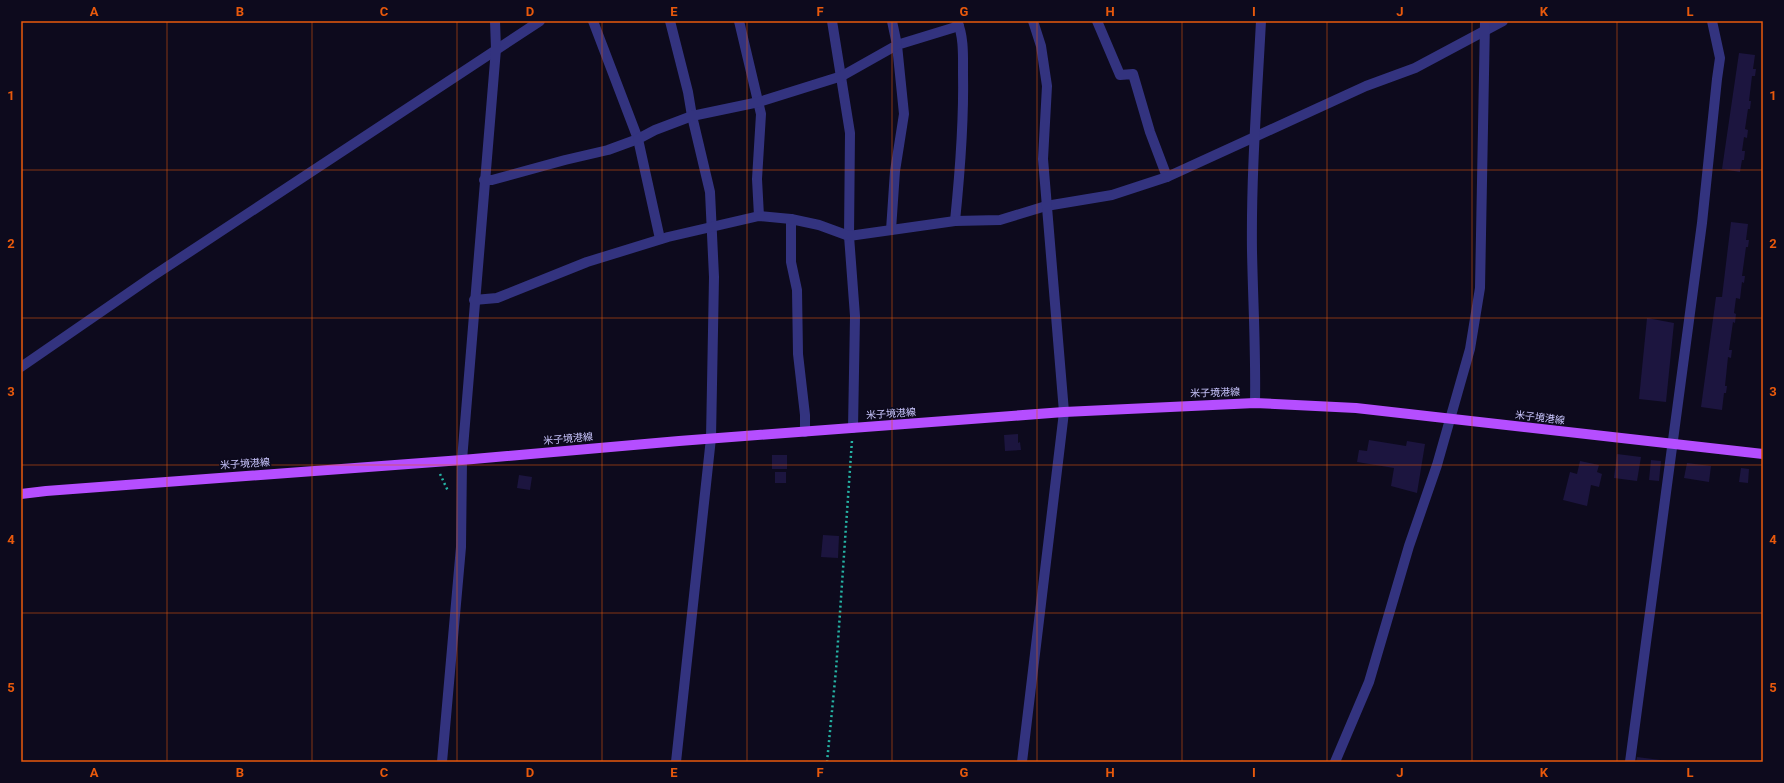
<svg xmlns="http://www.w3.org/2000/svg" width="1784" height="783" viewBox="0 0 1784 783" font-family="Roboto,'Noto Sans JP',sans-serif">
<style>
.building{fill:#1c153f}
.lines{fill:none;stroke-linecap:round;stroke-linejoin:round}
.path{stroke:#26b4a5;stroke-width:2.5;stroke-dasharray:2 3;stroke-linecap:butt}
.minor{stroke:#33337f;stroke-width:10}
.major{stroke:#b54eff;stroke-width:10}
.grid{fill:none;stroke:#e8590c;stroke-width:1;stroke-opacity:0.55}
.labels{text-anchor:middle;stroke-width:3;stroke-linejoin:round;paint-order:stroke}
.street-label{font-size:10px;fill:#cbc7ff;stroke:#0d0a1d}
.neatline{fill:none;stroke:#e8590c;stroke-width:1.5}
.grid-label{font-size:13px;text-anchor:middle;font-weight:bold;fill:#e8590c}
</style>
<rect width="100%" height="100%" fill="#0d0a1d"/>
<g class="building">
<polygon points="1739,53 1755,55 1753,69 1756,69 1755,76 1752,76 1749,101 1751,101 1750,109 1748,109 1745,129 1748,130 1747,138 1744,137 1742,151 1745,151 1744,160 1742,160 1740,172 1722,169"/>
<polygon points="1731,222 1748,224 1746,240 1749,240 1748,247 1746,247 1742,276 1745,276 1744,283 1742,282 1740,299 1736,298 1734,313 1736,314 1735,323 1733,322 1729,350 1732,350 1731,358 1728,357 1725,386 1727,386 1726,393 1724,393 1722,410 1701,407 1716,297 1722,297"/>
<polygon points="1647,318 1674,323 1666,402 1639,399"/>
<polygon points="1018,434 1018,443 1020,442 1021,450 1005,451 1004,435"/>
<polygon points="1369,440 1406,446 1407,441 1425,444 1417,493 1391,486 1394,468 1357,462 1359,450 1367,451"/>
<polygon points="1617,454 1641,457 1637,481 1614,478"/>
<rect x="772" y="455" width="15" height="14"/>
<polygon points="1651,460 1661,461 1659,481 1649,480"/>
<polygon points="1580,461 1599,465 1597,472 1602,474 1599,487 1591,485 1587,506 1563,500 1570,472 1577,474"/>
<polygon points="1687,463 1711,466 1709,482 1684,478"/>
<polygon points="1741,468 1749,469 1748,483 1739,482"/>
<rect x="775" y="472" width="11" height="11"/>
<polygon points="519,475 532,477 530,490 517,488"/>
<polygon points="823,535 839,536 838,558 821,557"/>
<polygon points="1637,757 1668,761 1668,762 1636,762"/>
</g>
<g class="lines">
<g class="path">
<polyline points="440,474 448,491"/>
<polyline points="827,762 836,670 852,440"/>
</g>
<g class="minor">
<polyline points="670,21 688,92 692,116 710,192 714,277 711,438 676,762"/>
<polyline points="739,21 761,114 757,179 759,216"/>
<polyline points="832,21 850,133 849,236 855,316 853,428"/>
<polyline points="1097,21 1120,75 1133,74 1150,132 1167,177"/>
<polyline points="484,180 492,180 565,160 608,150 638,139 593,21"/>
<polyline points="791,219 791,262 797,290 798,354 805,415 805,432"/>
<path d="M955,221C960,172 964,122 963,73C963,57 964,36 957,21"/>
<polyline points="891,230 895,171 904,114 897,45 959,26"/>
<polyline points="660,239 638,139 655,130 692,116 759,102 842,76 897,45 892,21"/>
<polyline points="474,300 497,298 587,262 668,237 759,216 791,219 819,225 849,236 955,221 1000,220 1046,206 1112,195 1167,177 1366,86 1415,68 1503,21"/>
<polyline points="21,367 153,276 540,21"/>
<path d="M1255,403C1256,352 1253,302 1252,251C1251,174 1257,98 1261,21"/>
<polyline points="442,762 461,547 462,460 496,49 495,21"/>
<polyline points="1022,762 1064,412 1043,159 1047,86 1041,46 1033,21"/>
<polyline points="1335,762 1369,682 1409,546 1437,465 1470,349 1480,288 1485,21"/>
<polyline points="1630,762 1702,223 1717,79 1720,58 1712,21"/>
</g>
<polyline class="major" points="21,494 46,491 462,460 679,441 1064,412 1255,403 1356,408 1763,454"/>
</g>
<path class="grid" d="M167,21V762M312,21V762M457,21V762M602,21V762M747,21V762M892,21V762M1037,21V762M1182,21V762M1327,21V762M1472,21V762M1617,21V762M21,170H1763M21,318H1763M21,465H1763M21,613H1763"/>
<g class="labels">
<g class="street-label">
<text transform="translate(1215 392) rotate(-2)" y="4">米子境港線</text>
<text transform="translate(891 413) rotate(-4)" y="4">米子境港線</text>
<text transform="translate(1540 417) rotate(7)" y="4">米子境港線</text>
<text transform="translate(568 438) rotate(-5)" y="4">米子境港線</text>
<text transform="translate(245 463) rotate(-4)" y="4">米子境港線</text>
</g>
</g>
<rect width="1784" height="783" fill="none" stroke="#0d0a1d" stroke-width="44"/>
<rect x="22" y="22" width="1740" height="739" class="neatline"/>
<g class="grid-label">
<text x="94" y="16">A</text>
<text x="240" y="16">B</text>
<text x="384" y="16">C</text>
<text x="530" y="16">D</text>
<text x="674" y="16">E</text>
<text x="820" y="16">F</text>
<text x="964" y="16">G</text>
<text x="1110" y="16">H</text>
<text x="1254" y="16">I</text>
<text x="1400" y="16">J</text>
<text x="1544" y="16">K</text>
<text x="1690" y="16">L</text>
<text x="11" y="100">1</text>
<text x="1773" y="100">1</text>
<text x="11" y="248">2</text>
<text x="1773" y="248">2</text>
<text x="11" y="396">3</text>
<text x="1773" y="396">3</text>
<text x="11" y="544">4</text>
<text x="1773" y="544">4</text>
<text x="11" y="692">5</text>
<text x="1773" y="692">5</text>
<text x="94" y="777">A</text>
<text x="240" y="777">B</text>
<text x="384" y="777">C</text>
<text x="530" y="777">D</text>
<text x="674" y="777">E</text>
<text x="820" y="777">F</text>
<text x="964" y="777">G</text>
<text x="1110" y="777">H</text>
<text x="1254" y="777">I</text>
<text x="1400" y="777">J</text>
<text x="1544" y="777">K</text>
<text x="1690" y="777">L</text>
</g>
</svg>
